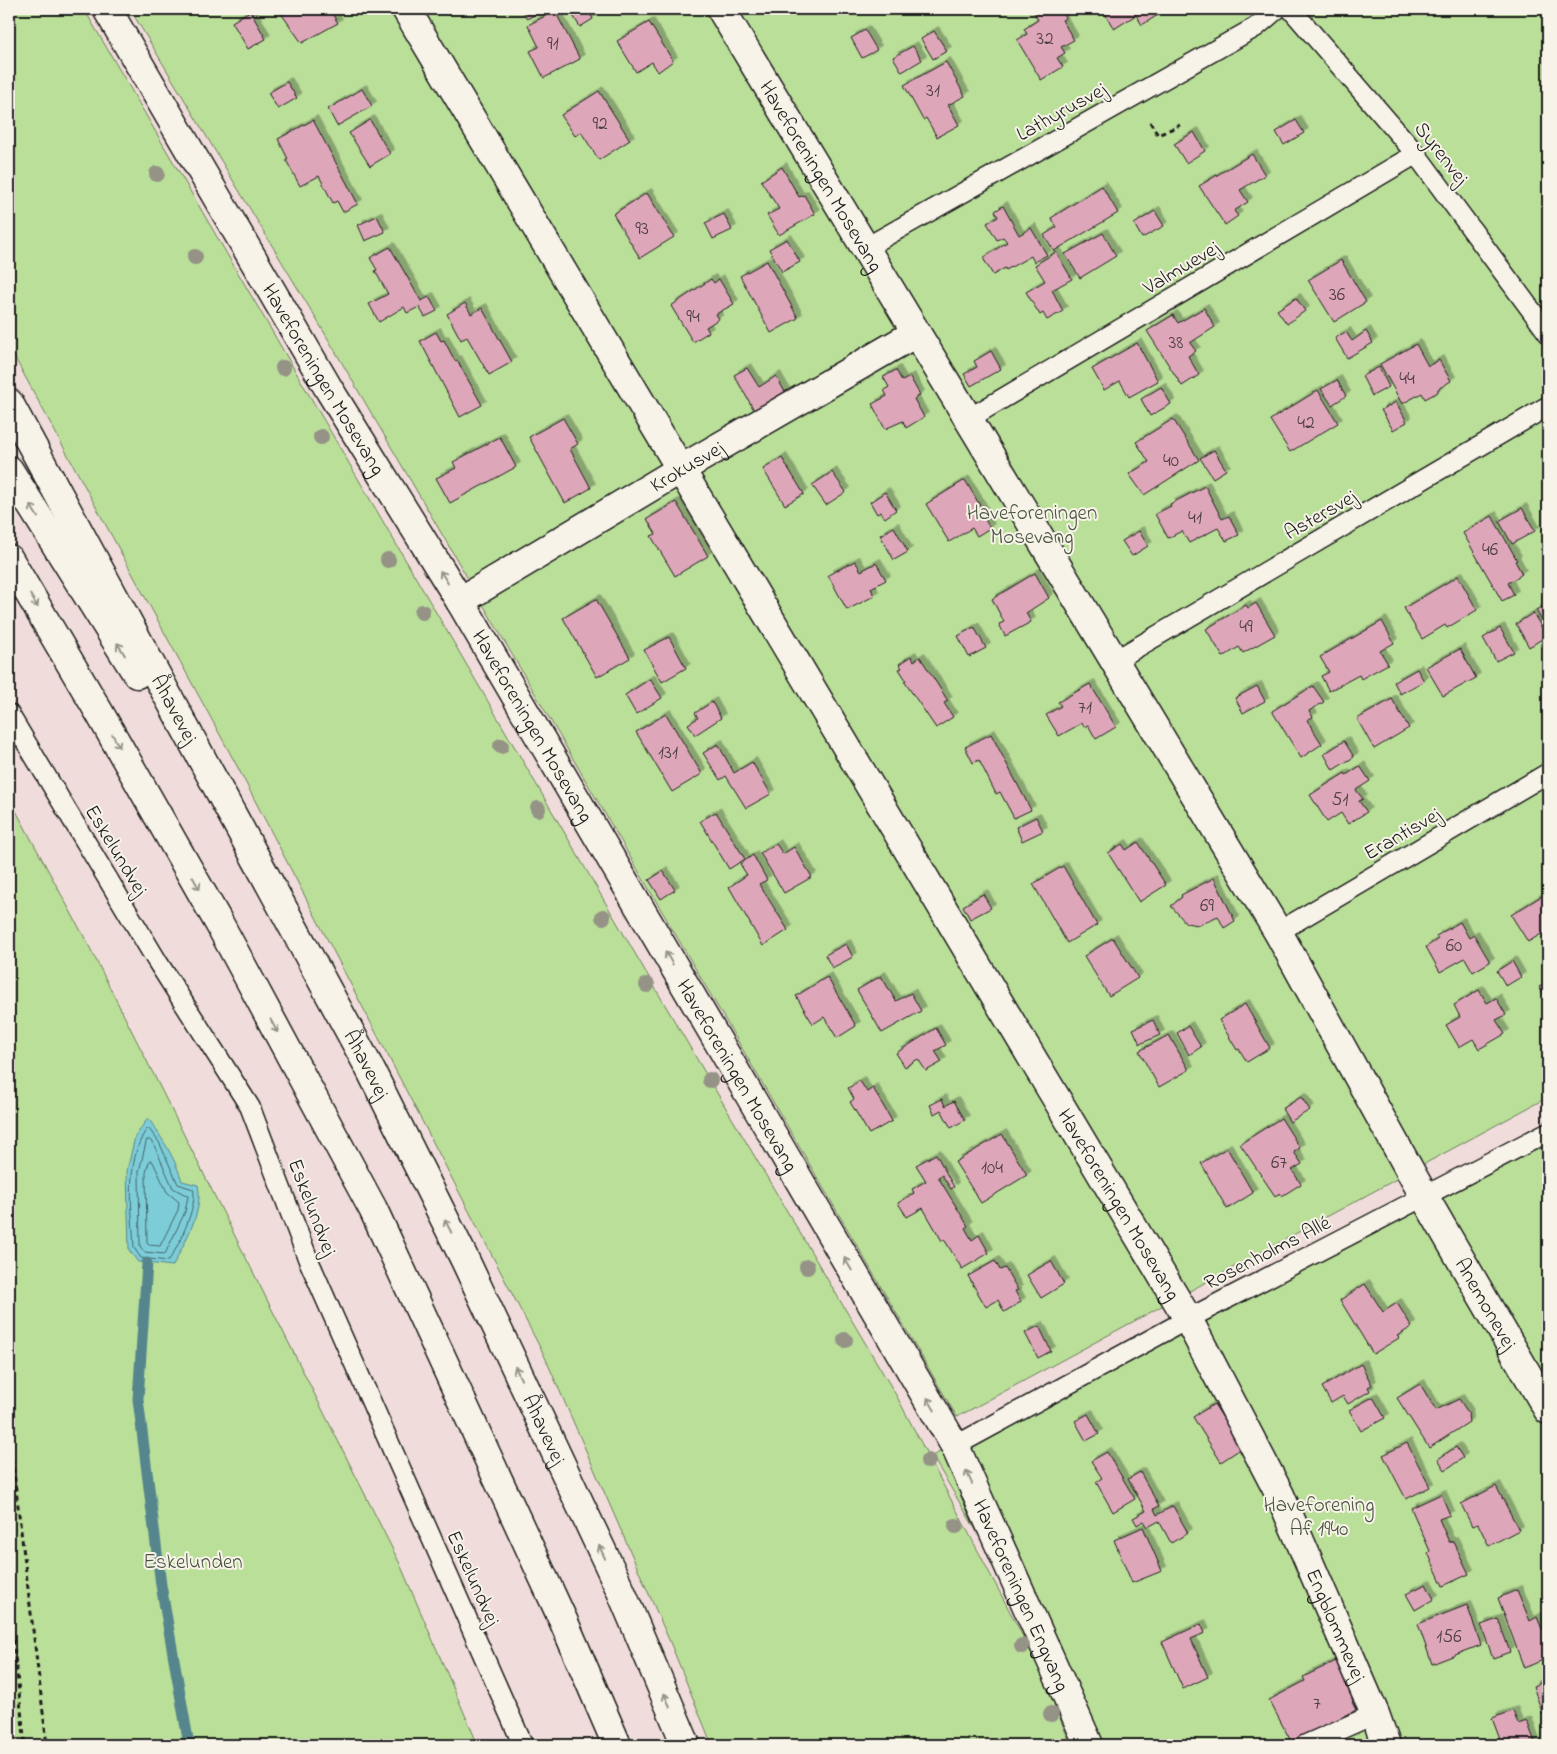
<svg xmlns="http://www.w3.org/2000/svg" width="1557" height="1754" viewBox="0 0 1557 1754" font-family="'Indie Flower',sans-serif">
<style>
.green{fill:#badf99;stroke:#6b7e5a}
.water{fill:#7dcdd9;stroke:#56868d}
.lines{fill:none;stroke-linecap:round;stroke-linejoin:round}
.shore{stroke:#436368;stroke-width:1}
.stream{stroke:#56868d;stroke-width:11}
.building{fill:#dea6b9;stroke:#1c1c1c;filter:url(#shadow)}
.service-casing{stroke:#1c1c1c;stroke-width:22}
.minor-casing{stroke:#1c1c1c;stroke-width:31}
.secondary-casing{stroke:#1c1c1c;stroke-width:31}
.path{stroke:#1c1c1c;stroke-width:3;stroke-dasharray:5 4;stroke-linecap:butt}
.service{stroke:#f7f3e8;stroke-width:19}
.minor{stroke:#f7f3e8;stroke-width:28}
.secondary{stroke:#f7f3e8;stroke-width:28}
.tree{fill:#959286}
.oneway{stroke:#94928c}
.labels{text-anchor:middle;stroke-width:4;stroke-linejoin:round;paint-order:stroke}
.number-label{font-size:19px;fill:#4c3e43}
.street-label{font-size:21px;fill:#1c1c1c;stroke:#f7f3e8}
.park-label{font-size:21px;fill:#4b5642;stroke:#f7f3e8}
</style>
<defs>
<filter id="shadow"><feDropShadow dx="4.5" dy="-4.5" stdDeviation="0" flood-color="#0004"/></filter>
</defs>
<rect width="100%" height="100%" fill="#f0dcda"/>
<filter id="ink" filterUnits="userSpaceOnUse"><feTurbulence type="fractalNoise" baseFrequency=".02" numOctaves="2"/><feDisplacementMap in="SourceGraphic" scale="10" xChannelSelector="R" yChannelSelector="G"/><feConvolveMatrix kernelMatrix="1 2 1 2 8 2 1 2 1" color-interpolation-filters="sRGB"/></filter>
<g filter="url(#ink)">
<g class="green">
<polygon points="9,9 84,9 675,1022 896,1395 1038,1665 1071,1745 712,1745 670,1642 544,1355 237,766 9,347"/>
<polygon points="130,9 1548,9 1548,1097 957,1417 324,332"/>
<polygon points="9,798 88,944 399,1562 478,1745 9,1745"/>
<polygon points="1548,1144 1548,1745 1089,1745 1034,1628 932,1456"/>
</g>
<path class="water" d="M148,1118C162,1138 175,1158 182,1181L198,1185C204,1212 184,1242 173,1266L138,1262L129,1250L127,1171L135,1137Z"/>
<g class="lines">
<g class="shore">
<path d="M149,1129L159,1142L178,1184L193,1189C199,1202 177,1251 168,1261L141,1258L134,1248C132,1210 125,1162 146,1130Z"/>
<polygon points="147,1140 150,1140 154,1145 173,1188 188,1196 185,1212 165,1254 144,1252 140,1246 139,1172"/>
<polygon points="150,1160 153,1162 167,1192 179,1202 178,1210 160,1246 149,1245 147,1243 146,1173"/>
</g>
<polyline class="stream" points="147,1263 138,1399 161,1585 189,1745"/>
</g>
<g class="building">
<polygon points="278,9 329,9 338,23 302,43"/>
<polygon points="522,9 545,9 527,19"/>
<polygon points="569,9 591,9 593,11 590,14 593,19 580,27"/>
<polygon points="1032,9 1061,9 1066,18 1062,20 1074,40 1061,47 1065,53 1057,58 1063,67 1041,80 1017,40 1027,34 1024,29 1038,20"/>
<polygon points="1102,9 1158,9 1161,13 1142,25 1136,15 1114,29"/>
<polygon points="250,11 266,39 248,49 232,22"/>
<polygon points="555,11 580,59 544,78 530,51 539,47 528,25"/>
<polygon points="649,22 673,61 658,72 652,62 636,72 617,41"/>
<polygon points="865,30 877,50 862,58 851,38"/>
<polygon points="934,31 947,51 933,59 921,39"/>
<polygon points="913,46 922,60 902,72 893,57"/>
<polygon points="946,62 965,96 948,105 959,125 937,137 926,118 923,120 904,85"/>
<polygon points="287,82 297,98 278,109 268,93"/>
<polygon points="362,89 372,106 337,126 328,109"/>
<polygon points="599,91 630,140 599,160 581,132 575,136 561,115"/>
<polygon points="313,120 358,204 343,212 337,201 333,203 319,176 300,186 286,160 288,159 278,139"/>
<polygon points="370,120 390,154 370,166 349,133"/>
<polygon points="1296,120 1304,133 1284,145 1276,132"/>
<polygon points="1194,132 1205,151 1186,163 1174,144"/>
<polygon points="1252,154 1265,175 1240,190 1248,202 1234,211 1238,216 1225,225 1199,186"/>
<polygon points="782,167 799,197 804,195 815,214 779,235 767,215 779,209 761,181"/>
<polygon points="1102,186 1118,213 1054,251 1044,235 1057,227 1051,218"/>
<polygon points="647,193 674,237 640,258 613,214"/>
<polygon points="1003,206 1019,235 1031,228 1047,255 1034,262 1031,256 1006,270 1005,268 993,275 983,258 1007,242 1003,237 997,240 987,223 998,217 995,211"/>
<polygon points="1155,211 1164,226 1142,238 1134,224"/>
<polygon points="724,214 732,230 713,239 705,223"/>
<polygon points="377,216 385,232 365,241 358,225"/>
<polygon points="1103,233 1116,256 1080,278 1065,254"/>
<polygon points="787,239 800,262 782,272 769,249"/>
<polygon points="390,247 421,301 429,297 437,311 425,317 419,307 407,313 404,307 379,322 369,304 388,294 375,271 377,270 370,258"/>
<polygon points="1056,252 1072,279 1052,290 1063,311 1047,320 1043,313 1040,315 1026,292 1045,281 1035,265"/>
<polygon points="1341,260 1366,302 1334,322 1308,280"/>
<polygon points="767,261 798,318 771,333 740,276"/>
<polygon points="711,279 714,283 719,279 734,304 716,314 719,319 706,327 709,332 693,342 671,306"/>
<polygon points="1296,298 1305,311 1287,324 1277,310"/>
<polygon points="465,303 471,314 482,308 512,362 489,375 467,337 461,340 447,314"/>
<polygon points="1204,308 1215,327 1190,343 1196,351 1188,356 1199,375 1182,386 1147,331 1173,315 1178,323"/>
<polygon points="1366,331 1373,343 1347,358 1335,338 1346,332 1352,341"/>
<polygon points="436,332 441,341 444,340 455,361 457,360 482,405 460,417 420,341"/>
<polygon points="1137,343 1158,381 1129,397 1120,381 1104,390 1092,369"/>
<polygon points="1416,344 1428,366 1439,360 1451,381 1438,389 1438,392 1425,399 1422,393 1402,404 1380,364"/>
<polygon points="991,351 1001,369 971,386 964,374 977,367 974,361"/>
<polygon points="1379,367 1389,387 1372,396 1362,376"/>
<polygon points="747,368 759,387 776,376 785,392 754,410 734,375"/>
<polygon points="896,370 902,381 910,377 920,395 914,399 924,417 906,428 903,421 885,429 872,404 887,396 884,390 889,387 883,377"/>
<polygon points="1337,380 1346,396 1332,405 1321,389"/>
<polygon points="1161,387 1171,404 1150,416 1141,399"/>
<polygon points="1318,390 1338,423 1290,452 1270,420"/>
<polygon points="1396,402 1407,422 1393,430 1381,410"/>
<polygon points="563,418 578,444 570,449 591,488 565,503 529,437"/>
<polygon points="1173,419 1199,460 1144,495 1129,474 1149,462 1136,442"/>
<polygon points="500,437 516,467 450,503 436,478 456,468 453,462"/>
<polygon points="1214,450 1226,470 1213,478 1200,458"/>
<polygon points="782,458 804,494 785,505 763,469"/>
<polygon points="832,472 846,492 826,505 812,485"/>
<polygon points="965,480 988,519 985,520 990,528 977,536 972,528 949,542 926,504"/>
<polygon points="1205,486 1222,519 1229,516 1239,535 1226,541 1218,528 1189,543 1182,531 1168,538 1155,514 1171,506 1170,504"/>
<polygon points="885,492 896,510 885,518 881,512 877,514 870,502"/>
<polygon points="676,502 708,556 675,576 651,536 656,534 647,519"/>
<polygon points="1522,508 1535,531 1512,544 1499,521"/>
<polygon points="1492,516 1517,560 1515,561 1522,574 1508,583 1514,595 1502,601 1463,533"/>
<polygon points="894,527 908,552 894,560 880,535"/>
<polygon points="1139,531 1148,546 1132,556 1122,541"/>
<polygon points="855,561 861,571 876,563 886,580 871,588 874,596 847,610 828,575"/>
<polygon points="1035,573 1049,598 1026,613 1031,622 1005,636 999,624 1004,622 992,599"/>
<polygon points="1458,576 1477,610 1447,628 1445,625 1422,639 1404,608"/>
<polygon points="1548,595 1548,633 1536,610 1545,605 1542,598"/>
<polygon points="596,599 630,658 597,677 563,618"/>
<polygon points="1256,603 1275,635 1243,653 1239,647 1223,657 1206,629 1246,605 1248,608"/>
<polygon points="1533,613 1547,636 1529,647 1516,624"/>
<polygon points="1382,621 1394,643 1380,651 1388,664 1361,679 1359,675 1329,691 1321,676 1329,672 1320,657"/>
<polygon points="974,627 986,648 969,657 958,636"/>
<polygon points="1500,628 1514,652 1496,661 1483,638"/>
<polygon points="669,637 686,668 662,682 644,650"/>
<polygon points="1460,649 1476,678 1443,696 1426,667"/>
<polygon points="911,656 914,661 920,657 948,701 944,703 953,717 936,728 904,681 906,680 899,669 902,668 899,664"/>
<polygon points="1417,669 1424,681 1400,694 1394,682"/>
<polygon points="650,679 662,698 636,714 625,695"/>
<polygon points="1090,684 1116,727 1096,739 1088,725 1084,727 1082,723 1059,736 1046,715 1061,706 1058,702"/>
<polygon points="1257,686 1265,701 1243,713 1235,698"/>
<polygon points="1313,686 1324,702 1309,711 1313,717 1307,720 1322,744 1301,758 1272,711"/>
<polygon points="1392,699 1409,728 1374,749 1357,719"/>
<polygon points="712,702 721,718 695,735 688,724 698,718 695,713"/>
<polygon points="666,714 702,774 672,792 636,732"/>
<polygon points="991,734 1031,810 1014,818 1000,792 996,794 979,760 973,763 965,747"/>
<polygon points="1344,741 1354,757 1333,770 1324,754"/>
<polygon points="718,744 734,773 752,762 771,794 746,808 726,776 720,780 703,753"/>
<polygon points="1360,766 1370,781 1356,790 1363,799 1359,801 1367,812 1348,824 1341,813 1327,822 1310,795 1345,773 1346,775"/>
<polygon points="716,812 745,859 729,869 700,821"/>
<polygon points="1036,817 1043,831 1022,841 1016,827"/>
<polygon points="1138,842 1166,885 1139,902 1108,853 1122,844 1126,850"/>
<polygon points="776,844 783,854 794,847 812,877 784,893 760,853"/>
<polygon points="753,855 767,880 759,884 788,930 763,946 729,887 747,875 740,864"/>
<polygon points="1063,866 1097,925 1067,943 1033,884"/>
<polygon points="663,871 675,890 661,899 649,880"/>
<polygon points="1214,878 1235,921 1224,928 1218,916 1198,925 1186,923 1171,906 1182,897 1181,895"/>
<polygon points="1548,892 1548,934 1545,936 1543,933 1528,942 1511,915"/>
<polygon points="983,894 991,908 970,919 963,906"/>
<polygon points="1460,922 1469,938 1474,935 1490,962 1473,972 1465,958 1440,972 1426,947 1438,939 1436,936"/>
<polygon points="1113,938 1138,978 1109,996 1084,956"/>
<polygon points="846,944 853,957 832,968 825,955"/>
<polygon points="1512,961 1521,977 1506,986 1497,971"/>
<polygon points="881,976 896,1001 911,993 921,1011 882,1033 857,990"/>
<polygon points="827,977 856,1026 837,1038 824,1017 813,1024 796,996"/>
<polygon points="1548,982 1548,1002 1539,987"/>
<polygon points="1479,990 1487,1003 1496,998 1506,1015 1496,1020 1505,1034 1479,1049 1473,1039 1459,1047 1446,1025 1460,1017 1454,1005"/>
<polygon points="1245,1004 1270,1048 1247,1062 1239,1049 1237,1050 1219,1020"/>
<polygon points="1153,1020 1160,1035 1140,1044 1133,1029"/>
<polygon points="1188,1026 1201,1047 1189,1055 1177,1033"/>
<polygon points="936,1028 946,1045 935,1051 942,1062 926,1071 918,1059 905,1067 896,1053"/>
<polygon points="1169,1035 1189,1070 1159,1087 1139,1051"/>
<polygon points="860,1081 867,1092 873,1088 892,1121 869,1134 850,1102 854,1099 848,1088"/>
<polygon points="1301,1097 1310,1110 1290,1122 1282,1109"/>
<polygon points="942,1099 945,1106 954,1101 965,1120 951,1128 941,1110 934,1114 930,1105"/>
<polygon points="1281,1118 1300,1148 1294,1152 1302,1164 1292,1170 1301,1184 1282,1196 1280,1193 1275,1196 1240,1144"/>
<polygon points="1002,1134 1027,1175 981,1203 955,1162"/>
<polygon points="1227,1148 1253,1193 1227,1209 1201,1163"/>
<polygon points="936,1154 954,1187 951,1189 942,1175 938,1177 968,1226 965,1228 972,1240 979,1235 989,1253 962,1269 944,1239 942,1241 923,1208 907,1217 898,1203 914,1193 912,1189 926,1181 916,1165"/>
<polygon points="995,1261 1000,1270 1005,1268 1018,1290 1015,1291 1021,1302 1004,1312 998,1300 986,1307 968,1276"/>
<polygon points="1051,1261 1064,1284 1041,1298 1027,1275"/>
<polygon points="1365,1284 1383,1312 1397,1303 1412,1327 1397,1336 1399,1338 1373,1354 1340,1300"/>
<polygon points="1039,1326 1051,1351 1038,1358 1025,1333"/>
<polygon points="1361,1364 1372,1385 1368,1387 1370,1391 1348,1404 1343,1396 1331,1403 1322,1387"/>
<polygon points="1420,1384 1436,1410 1459,1399 1469,1414 1468,1415 1469,1422 1429,1448 1397,1398"/>
<polygon points="1373,1397 1385,1418 1361,1431 1349,1410"/>
<polygon points="1214,1404 1242,1448 1221,1462 1193,1417"/>
<polygon points="1088,1414 1099,1434 1086,1441 1075,1421"/>
<polygon points="1407,1443 1430,1487 1406,1499 1383,1455"/>
<polygon points="1456,1447 1463,1458 1445,1470 1438,1459"/>
<polygon points="1107,1452 1135,1499 1113,1512 1096,1482 1102,1478 1091,1461"/>
<polygon points="1140,1472 1159,1506 1154,1509 1157,1515 1173,1506 1188,1533 1171,1543 1159,1521 1148,1527 1144,1521 1137,1525 1133,1518 1146,1511 1128,1479"/>
<polygon points="1496,1486 1519,1530 1489,1546 1478,1524 1472,1526 1461,1504"/>
<polygon points="1441,1494 1450,1515 1439,1519 1449,1542 1453,1541 1469,1574 1443,1586 1428,1553 1430,1551 1411,1508"/>
<polygon points="1143,1527 1162,1571 1132,1583 1114,1540"/>
<polygon points="1426,1584 1434,1599 1415,1610 1406,1594"/>
<polygon points="1517,1590 1530,1621 1537,1617 1542,1629 1545,1628 1548,1636 1548,1658 1524,1668 1498,1598"/>
<polygon points="1467,1605 1481,1645 1432,1664 1418,1624"/>
<polygon points="1498,1619 1510,1652 1493,1658 1481,1625"/>
<polygon points="1201,1624 1205,1633 1191,1639 1208,1677 1183,1689 1162,1642"/>
<polygon points="1340,1659 1357,1699 1352,1702 1356,1710 1293,1745 1269,1700 1305,1681 1303,1677"/>
<polygon points="1548,1680 1548,1713 1543,1715 1533,1686"/>
<polygon points="1513,1711 1518,1724 1527,1721 1536,1745 1502,1745 1492,1718"/>
</g>
<g class="lines">
<defs>
<g id="service">
<polyline points="1291,9 1416,154 1548,333"/>
<polyline points="865,248 1256,27 1277,9"/>
<polyline points="968,419 1416,154"/>
<polyline points="1114,661 1548,406"/>
<polyline points="9,714 157,961 250,1107 308,1259 523,1745"/>
<polyline points="1278,932 1548,773"/>
<polyline points="955,1446 1188,1319 1548,1132"/>
<polyline points="1305,1745 1375,1714"/>
</g>
<g id="minor">
<path id="s1" d="M107,9L330,391L460,601L955,1446L1089,1745"/>
<path id="s2" d="M406,9L1188,1319L1280,1495L1375,1714L1386,1745"/>
<path id="s3" d="M721,9L1278,932L1424,1196L1548,1410"/>
<path id="s4" d="M460,601L681,469L916,333"/>
</g>
<g id="secondary">
<path id="s5" d="M9,403L369,1067L465,1260L620,1589L686,1745"/>
<polyline points="9,470 137,674"/>
<polyline points="9,559 99,712 219,923 373,1209 563,1620 617,1745"/>
</g>
</defs>
<use href="#service" class="service-casing"/>
<use href="#minor" class="minor-casing"/>
<use href="#secondary" class="secondary-casing"/>
<g class="path">
<polyline points="1150,122 1158,135 1180,125"/>
<polyline points="9,1432 47,1745"/>
<polyline points="9,1604 25,1745"/>
</g>
<use href="#service" class="service"/>
<use href="#minor" class="minor"/>
<use href="#secondary" class="secondary"/>
</g>
<g class="tree">
<circle cx="157" cy="174" r="8"/>
<circle cx="195" cy="257" r="8"/>
<circle cx="283" cy="368" r="8"/>
<circle cx="321" cy="437" r="8"/>
<circle cx="388" cy="560" r="8"/>
<circle cx="422" cy="612" r="8"/>
<circle cx="501" cy="746" r="8"/>
<circle cx="538" cy="809" r="8"/>
<circle cx="603" cy="917" r="8"/>
<circle cx="647" cy="985" r="8"/>
<circle cx="710" cy="1080" r="8"/>
<circle cx="807" cy="1267" r="8"/>
<circle cx="845" cy="1340" r="8"/>
<circle cx="928" cy="1461" r="8"/>
<circle cx="956" cy="1526" r="8"/>
<circle cx="1022" cy="1646" r="8"/>
<circle cx="1051" cy="1714" r="8"/>
</g>
<defs><path id="oneway-shaft" d="M-6 0H5M1.5-3L5.5 0L1.5 3" fill="none" stroke-width="1.6" stroke-linecap="round" stroke-linejoin="round" transform="scale(1.25)"/></defs>
<g class="oneway">
<use href="#oneway-shaft" transform="translate(34 511) rotate(-122)"/>
<use href="#oneway-shaft" transform="translate(444 577) rotate(-122)"/>
<use href="#oneway-shaft" transform="translate(34 601) rotate(59)"/>
<use href="#oneway-shaft" transform="translate(121 649) rotate(-122)"/>
<use href="#oneway-shaft" transform="translate(116 741) rotate(61)"/>
<use href="#oneway-shaft" transform="translate(196 883) rotate(61)"/>
<use href="#oneway-shaft" transform="translate(669 958) rotate(-120)"/>
<use href="#oneway-shaft" transform="translate(274 1026) rotate(62)"/>
<use href="#oneway-shaft" transform="translate(448 1226) rotate(-117)"/>
<use href="#oneway-shaft" transform="translate(848 1264) rotate(-120)"/>
<use href="#oneway-shaft" transform="translate(518 1373) rotate(-115)"/>
<use href="#oneway-shaft" transform="translate(931 1404) rotate(-120)"/>
<use href="#oneway-shaft" transform="translate(969 1477) rotate(-114)"/>
<use href="#oneway-shaft" transform="translate(602 1552) rotate(-115)"/>
<use href="#oneway-shaft" transform="translate(667 1700) rotate(-113)"/>
</g>
</g>
<g class="labels">
<g class="number-label">
<text x="1045" y="44">32</text>
<text x="553" y="49">91</text>
<text x="933" y="96">31</text>
<text x="600" y="129">92</text>
<text x="642" y="234">93</text>
<text x="1337" y="300">36</text>
<text x="693" y="322">94</text>
<text x="1176" y="348">38</text>
<text x="1407" y="384">44</text>
<text x="1306" y="428">42</text>
<text x="1171" y="466">40</text>
<text x="1195" y="523">41</text>
<text x="1490" y="555">46</text>
<text x="1246" y="632">49</text>
<text x="1085" y="713">71</text>
<text x="668" y="758">131</text>
<text x="1340" y="805">51</text>
<text x="1207" y="911">69</text>
<text x="1454" y="951">60</text>
<text x="1279" y="1168">67</text>
<text x="992" y="1173">104</text>
<text x="1449" y="1642">156</text>
<text x="1317" y="1709">7</text>
</g>
<g class="street-label">
<text transform="translate(1061 111) rotate(-29)" y="7">Lathyrusvej</text>
<text transform="translate(1442 153) rotate(52)" y="7">Syrenvej</text>
<text dy="7" stroke="none"><textPath href="#s3" startOffset="195">Haveforeningen Mosevang</textPath></text>
<text transform="translate(1181 267) rotate(-31)" y="7">Valmuevej</text>
<text dy="7" stroke="none"><textPath href="#s1" startOffset="429">Haveforeningen Mosevang</textPath></text>
<text dy="7" stroke="none"><textPath href="#s4" startOffset="264">Krokusvej</textPath></text>
<text transform="translate(1320 514) rotate(-30)" y="7">Astersvej</text>
<text dy="7" stroke="none"><textPath href="#s5" startOffset="348">Åhavevej</textPath></text>
<text dy="7" stroke="none"><textPath href="#s1" startOffset="834">Haveforeningen Mosevang</textPath></text>
<text transform="translate(1402 833) rotate(-30)" y="7">Erantisvej</text>
<text transform="translate(117 850) rotate(59)" y="7">Eskelundvej</text>
<text dy="7" stroke="none"><textPath href="#s5" startOffset="752">Åhavevej</textPath></text>
<text dy="7" stroke="none"><textPath href="#s1" startOffset="1239">Haveforeningen Mosevang</textPath></text>
<text dy="7" stroke="none"><textPath href="#s2" startOffset="1392">Haveforeningen Mosevang</textPath></text>
<text transform="translate(313 1207) rotate(69)" y="7">Eskelundvej</text>
<text transform="translate(1267 1252) rotate(-27)" y="7">Rosenholms Allé</text>
<text dy="7" stroke="none"><textPath href="#s3" startOffset="1504">Anemonevej</textPath></text>
<text dy="7" stroke="none"><textPath href="#s5" startOffset="1158">Åhavevej</textPath></text>
<text transform="translate(474 1578) rotate(66)" y="7">Eskelundvej</text>
<text dy="7" stroke="none"><textPath href="#s1" startOffset="1832">Haveforeningen Engvang</textPath></text>
<text dy="7" stroke="none"><textPath href="#s2" startOffset="1866">Engblommevej</textPath></text>
</g>
<g class="park-label">
<text x="1032" y="519">Haveforeningen<tspan x="1032" dy="24">Mosevang</tspan></text>
<text x="1319" y="1511">Haveforening<tspan x="1319" dy="24">Af 1940</tspan></text>
<text x="193" y="1568">Eskelunden</text>
</g>
</g>
<rect width="1557" height="1754" fill="none" stroke="#f7f3e8" stroke-width="30"/>
<rect x="15" y="15" width="1527" height="1724" fill="none" stroke="#1c1c1c" stroke-width="2" filter="url(#ink)"/>
</svg>
